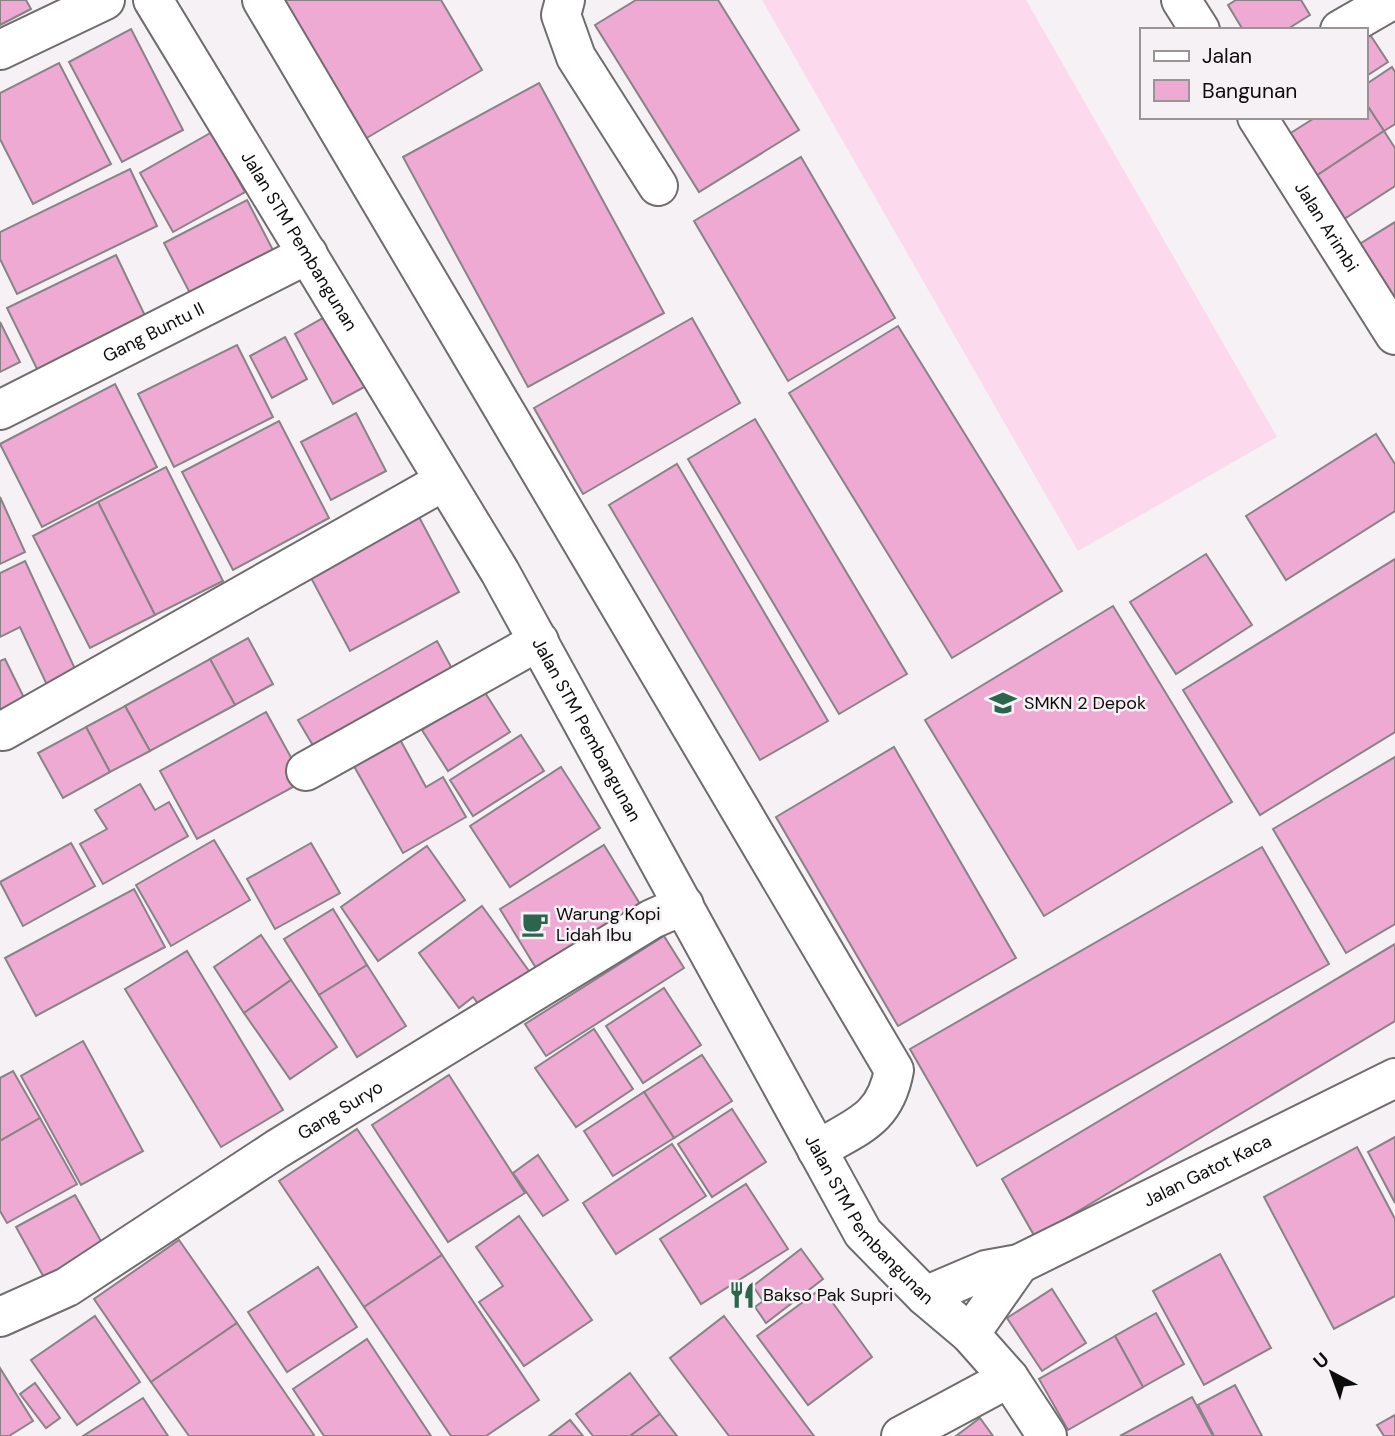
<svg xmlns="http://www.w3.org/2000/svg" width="1395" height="1436" viewBox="0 0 1395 1436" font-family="'DM Sans',sans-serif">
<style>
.grass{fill:#fcd9ec}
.building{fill:#eeaad2;stroke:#888486;stroke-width:2}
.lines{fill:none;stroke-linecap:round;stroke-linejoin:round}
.minor-casing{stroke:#706c6e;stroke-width:42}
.minor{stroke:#fff;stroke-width:38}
.labels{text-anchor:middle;stroke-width:5;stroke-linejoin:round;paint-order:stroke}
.street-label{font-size:18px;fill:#0d0c0c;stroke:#f6f1f4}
.poi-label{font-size:18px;fill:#0d0c0c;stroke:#f6f1f4;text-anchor:start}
</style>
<rect width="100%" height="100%" fill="#f6f1f4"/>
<polygon class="grass" points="762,0 1026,0 1277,437 1078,551"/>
<g class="building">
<polygon points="0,0 26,0 31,9 0,25"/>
<polygon points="284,0 441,0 482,70 365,139"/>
<polygon points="636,0 718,0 799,130 699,192 595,25"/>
<polygon points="1236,0 1301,0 1310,15 1286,30 1243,30 1228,5"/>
<polygon points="131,29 183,130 122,162 69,62"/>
<polygon points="1369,33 1388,62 1365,77 1365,35"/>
<polygon points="59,63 111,164 33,204 0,139 0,93"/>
<polygon points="1392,67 1395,72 1395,124 1384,131 1365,102 1365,85"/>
<polygon points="539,83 664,313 528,387 403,157"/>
<polygon points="1365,102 1384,131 1313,178 1286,136 1316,117 1365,117"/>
<polygon points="1384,131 1395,148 1395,186 1341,221 1313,178"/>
<polygon points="212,132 245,192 173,232 140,173"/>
<polygon points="801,157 895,318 788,381 694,221"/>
<polygon points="130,169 157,226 17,294 0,259 0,232"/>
<polygon points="247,200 275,254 192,297 164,243"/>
<polygon points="1395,222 1395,299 1350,250"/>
<polygon points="116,255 149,324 41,377 7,308"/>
<polygon points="330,314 368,385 333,404 295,334"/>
<polygon points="692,318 740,403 583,494 534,408"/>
<polygon points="0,322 20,362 0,372"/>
<polygon points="898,326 1062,591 952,658 789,393"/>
<polygon points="285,337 307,379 272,398 250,356"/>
<polygon points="237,345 273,417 174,467 138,394"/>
<polygon points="115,384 157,467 42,527 0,444"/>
<polygon points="356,413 386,471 331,500 301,442"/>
<polygon points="755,419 907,674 839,714 688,459"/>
<polygon points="279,421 329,518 233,570 182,472"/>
<polygon points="1376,434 1395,464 1395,511 1286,580 1246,516"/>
<polygon points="677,464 828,721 760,760 609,505"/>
<polygon points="166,467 223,581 155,615 98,502"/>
<polygon points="0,497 25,552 0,564"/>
<polygon points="98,502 155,615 90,648 33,536"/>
<polygon points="419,517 459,592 350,651 310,576"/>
<polygon points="1206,554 1252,625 1176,674 1130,602"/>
<polygon points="1395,559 1395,732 1260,815 1183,690"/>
<polygon points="25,561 76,671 47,685 20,627 0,637 0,573"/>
<polygon points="1113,606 1232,802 1044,916 925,720"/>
<polygon points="248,638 273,684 235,705 210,659"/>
<polygon points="437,641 456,676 318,754 298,720"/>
<polygon points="5,659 31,712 0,727 0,661"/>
<polygon points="210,659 235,705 150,751 125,706"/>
<polygon points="484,691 510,732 448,771 422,730"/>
<polygon points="125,706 150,751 110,772 86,727"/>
<polygon points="266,712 304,781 197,839 160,771"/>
<polygon points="86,727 110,772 63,798 38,753"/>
<polygon points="397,734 426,787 443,777 466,817 403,853 351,761"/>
<polygon points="521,735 544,771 473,816 450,780"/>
<polygon points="894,747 1016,958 898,1026 776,817"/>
<polygon points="1395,757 1395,924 1346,953 1273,829"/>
<polygon points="561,767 600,828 510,887 470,826"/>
<polygon points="140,784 155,810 169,802 188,836 103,884 80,844 107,829 95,810"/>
<polygon points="214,840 250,900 171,946 136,885"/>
<polygon points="71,843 95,886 23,926 0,882"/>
<polygon points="311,843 340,893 275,929 247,879"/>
<polygon points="604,845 643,909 539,973 500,909"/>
<polygon points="427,846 465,900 378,961 341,907"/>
<polygon points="1262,847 1329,964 977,1166 910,1049"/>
<polygon points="134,889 165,947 36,1016 5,958"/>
<polygon points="482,906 534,978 485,1013 473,997 459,1008 419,953"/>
<polygon points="333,909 367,965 319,995 284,939"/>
<polygon points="261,935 291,980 244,1013 214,967"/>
<polygon points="664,936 684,968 546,1056 525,1024"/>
<polygon points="1395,944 1395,1021 1035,1237 1002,1179"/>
<polygon points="187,951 283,1110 221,1147 125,989"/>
<polygon points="367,965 406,1026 357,1057 319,995"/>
<polygon points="291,980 337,1047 290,1079 244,1013"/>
<polygon points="664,988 701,1045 643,1083 606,1026"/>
<polygon points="594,1029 633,1089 576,1127 535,1068"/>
<polygon points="83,1041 143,1151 81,1185 21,1076"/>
<polygon points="702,1055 732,1101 674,1138 644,1092"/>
<polygon points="13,1071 40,1118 0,1141 0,1078"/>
<polygon points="449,1075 525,1193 448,1242 372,1125"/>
<polygon points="644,1092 674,1138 613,1176 584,1131"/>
<polygon points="732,1109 766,1162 712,1197 678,1144"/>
<polygon points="40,1118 77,1184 7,1223 0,1211 0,1141"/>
<polygon points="357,1129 442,1255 364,1307 279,1181"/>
<polygon points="1395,1137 1395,1203 1368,1152"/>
<polygon points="672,1144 706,1196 616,1254 583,1203"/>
<polygon points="1357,1147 1395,1219 1395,1296 1334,1329 1264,1197"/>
<polygon points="538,1155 568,1200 543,1216 513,1173"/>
<polygon points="746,1184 788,1249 701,1304 660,1239"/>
<polygon points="75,1195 106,1250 47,1283 16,1227"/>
<polygon points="519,1216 592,1320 524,1366 479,1302 503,1286 476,1247"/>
<polygon points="179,1240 237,1323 151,1382 94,1299"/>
<polygon points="801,1249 823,1279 766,1323 755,1307 763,1301 753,1286"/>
<polygon points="1220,1254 1271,1348 1204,1385 1153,1291"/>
<polygon points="442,1255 539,1400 486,1436 451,1436 364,1307"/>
<polygon points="318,1267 357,1327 287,1372 248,1312"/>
<polygon points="822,1288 872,1357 808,1405 757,1336"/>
<polygon points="1052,1289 1086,1343 1042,1371 1007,1318"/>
<polygon points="1156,1313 1184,1364 1143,1387 1115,1336"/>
<polygon points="95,1316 140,1382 77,1425 31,1360"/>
<polygon points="724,1316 814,1436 729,1436 670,1358"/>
<polygon points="237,1323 314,1435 312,1436 189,1436 151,1382"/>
<polygon points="1115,1336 1143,1387 1068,1430 1039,1379"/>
<polygon points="367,1339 431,1436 324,1436 293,1389"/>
<polygon points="0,1368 33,1421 9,1436 0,1436"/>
<polygon points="630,1373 660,1414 630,1436 593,1436 576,1414"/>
<polygon points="35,1383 60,1418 46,1428 20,1394"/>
<polygon points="1235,1385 1262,1436 1214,1436 1198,1405"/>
<polygon points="1192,1397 1213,1436 1120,1436"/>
<polygon points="143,1398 168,1436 83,1436"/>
<polygon points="660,1414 677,1436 630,1436"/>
<polygon points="1395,1415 1395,1436 1384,1436 1377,1425"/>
<polygon points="980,1418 993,1436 956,1436"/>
<polygon points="570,1420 583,1436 549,1436"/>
</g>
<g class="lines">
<defs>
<g id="minor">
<path id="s1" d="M153,0L500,572L863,1233L925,1296L970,1334L1009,1378L1047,1436"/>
<path d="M262,0L894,1070C885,1120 857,1126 817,1150"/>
<polyline points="565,0 561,15 576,57 658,186"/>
<polyline points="1181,0 1200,30"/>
<polyline points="1340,30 1392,0"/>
<polyline points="0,50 105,0"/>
<path id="s2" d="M1257,117L1395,335"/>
<path id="s3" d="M0,410L308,254"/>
<polyline points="3,731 444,481"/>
<polyline points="306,771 539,641"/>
<path id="s4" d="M925,1296L986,1270L1019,1264L1395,1078"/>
<path id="s5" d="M0,1317L67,1287L277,1149L652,919L684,905"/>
<polyline points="970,1334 1019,1264"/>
<polyline points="901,1436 1009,1378"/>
</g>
</defs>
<use href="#minor" class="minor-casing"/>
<use href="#minor" class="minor"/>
</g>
<defs>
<symbol id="school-bare" viewBox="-9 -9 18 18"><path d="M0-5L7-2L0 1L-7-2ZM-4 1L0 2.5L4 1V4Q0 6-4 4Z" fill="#2c654d" stroke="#f6f1f4" stroke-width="2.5" paint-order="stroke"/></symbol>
<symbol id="cafe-bare" viewBox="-9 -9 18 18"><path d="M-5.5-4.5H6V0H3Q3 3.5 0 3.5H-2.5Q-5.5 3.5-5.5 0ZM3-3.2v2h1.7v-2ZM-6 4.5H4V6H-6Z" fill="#2c654d" stroke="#f6f1f4" stroke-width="2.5" paint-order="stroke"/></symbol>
<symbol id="restaurant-bare" viewBox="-9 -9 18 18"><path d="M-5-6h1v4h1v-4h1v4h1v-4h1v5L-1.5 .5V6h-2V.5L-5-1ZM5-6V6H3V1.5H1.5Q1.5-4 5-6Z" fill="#2c654d" stroke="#f6f1f4" stroke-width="2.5" paint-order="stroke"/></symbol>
</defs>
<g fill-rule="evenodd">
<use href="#school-bare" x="984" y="684" width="38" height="38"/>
<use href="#cafe-bare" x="516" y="905" width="38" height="38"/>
<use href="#restaurant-bare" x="723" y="1276" width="38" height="38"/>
</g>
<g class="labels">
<g class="street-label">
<text dy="6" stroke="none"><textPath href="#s2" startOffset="130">Jalan Arimbi</textPath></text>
<text dy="6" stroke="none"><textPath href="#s1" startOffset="282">Jalan STM Pembangunan</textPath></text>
<text dy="6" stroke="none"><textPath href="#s3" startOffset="172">Gang Buntu II</textPath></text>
<text dy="6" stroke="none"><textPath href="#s1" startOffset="849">Jalan STM Pembangunan</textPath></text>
<text dy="6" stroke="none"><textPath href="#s5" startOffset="399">Gang Suryo</textPath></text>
<text dy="6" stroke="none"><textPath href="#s4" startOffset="310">Jalan Gatot Kaca</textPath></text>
<text dy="6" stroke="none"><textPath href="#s1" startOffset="1416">Jalan STM Pembangunan</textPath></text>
</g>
<g class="poi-label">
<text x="1024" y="709">SMKN 2 Depok</text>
<text x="556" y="920">Warung Kopi<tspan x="556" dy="21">Lidah Ibu</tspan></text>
<text x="763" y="1301">Bakso Pak Supri</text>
</g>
</g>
<rect x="1140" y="28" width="228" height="91" fill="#f6f1f4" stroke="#999597" stroke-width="2"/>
<rect x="1154" y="51" width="35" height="10" fill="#ffffff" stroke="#999597" stroke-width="2"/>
<text x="1202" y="63" font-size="21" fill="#0d0c0c">Jalan</text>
<rect x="1154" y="80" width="35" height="21" fill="#eeaad2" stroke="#999597" stroke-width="2"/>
<text x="1202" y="98" font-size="21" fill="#0d0c0c">Bangunan</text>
<g transform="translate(1332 1373) rotate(319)" stroke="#f6f1f4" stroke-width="5" paint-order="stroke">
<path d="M0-5L12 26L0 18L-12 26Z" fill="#0d0c0c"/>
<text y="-10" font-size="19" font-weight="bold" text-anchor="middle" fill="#0d0c0c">U</text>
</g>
</svg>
